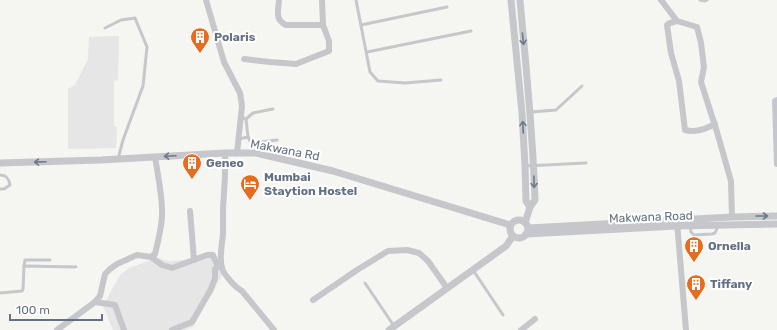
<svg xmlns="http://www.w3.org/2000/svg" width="777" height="330" viewBox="0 0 777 330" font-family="Rubik,sans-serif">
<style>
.built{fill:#e5e6e5}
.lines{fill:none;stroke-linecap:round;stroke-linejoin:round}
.service{stroke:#c5c7cb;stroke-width:3}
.minor{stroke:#c5c7cb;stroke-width:6}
.tertiary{stroke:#c5c7cb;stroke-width:7}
.oneway{stroke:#6e798a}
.labels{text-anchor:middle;stroke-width:4;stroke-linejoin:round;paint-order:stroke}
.poi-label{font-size:12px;font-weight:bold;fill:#647083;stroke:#fff;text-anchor:start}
.street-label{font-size:12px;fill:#647083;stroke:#fff}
</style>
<rect width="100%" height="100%" fill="#f5f5f1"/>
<g class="built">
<polygon points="119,36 118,80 114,81 114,126 117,127 116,148 68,149 68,89 75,85 88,59 89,37"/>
<polygon points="213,251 222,275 193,327 184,330 113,330 103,306 120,275 129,268 157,258 169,261 186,260"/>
</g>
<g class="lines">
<g class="service">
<polyline points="356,0 370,72 378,81 405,83 441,80"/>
<polyline points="700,0 705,1 707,0"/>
<polyline points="361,25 447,7"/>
<polyline points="105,28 121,20 135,18 147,47 143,86 123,140 118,159"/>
<polyline points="367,52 471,31"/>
<polyline points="531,112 556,110 582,86"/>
<polyline points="246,119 253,113 273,109"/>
<polyline points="248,137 250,141 253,143 277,140"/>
<polyline points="239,139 248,137 246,119 241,117"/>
<polyline points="525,166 586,163"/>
<path d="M0,175C7,175 9,179 10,185L4,189H0"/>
<polyline points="690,226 691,232 694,235 712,234 715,233 718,226"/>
<polyline points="24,266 25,260 50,260"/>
<polyline points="473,270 503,315"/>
<polyline points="365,283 394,326"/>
<polyline points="0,293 22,291 23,289 24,266 76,267"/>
</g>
<g class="minor">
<polyline points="206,0 224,62 240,93 242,106 237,153"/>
<path d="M279,0C278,11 275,20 286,25H323"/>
<polyline points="661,0 677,21 697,27 701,43 704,67 701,82 717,132 731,181 732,217"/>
<path d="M677,21L670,23L667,25L671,53L679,81L685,130C696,133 705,129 715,124"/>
<polyline points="244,59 270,62 296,64 329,51 329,41 323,25 322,0"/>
<polyline points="777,100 775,101 777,164"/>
<path d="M225,153C226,172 224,190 223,209C223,218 223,226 223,234C222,244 219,258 222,268C224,275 236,288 242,291L274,330"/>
<polyline points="190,211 194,260"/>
<polyline points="677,222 686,330"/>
<path d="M151,257L155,254C158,242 161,230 162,217C163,199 158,176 155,157"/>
<polyline points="313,300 357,270 388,251 407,250 419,253 428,261 447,288"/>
<polyline points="95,302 115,305 124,330"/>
<polyline points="57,330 95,302 100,296 105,274 110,269 117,264 137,255 151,257 162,265 172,268 207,255 213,255 218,267 215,269 215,278 211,289 192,322 172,330"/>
<polyline points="521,330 535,319"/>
</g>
<g class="tertiary">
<polyline points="511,0 522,113 525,166 526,201 530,207"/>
<path d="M520,0C526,67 533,133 535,200L530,207L525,223"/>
<polyline points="0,163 101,160 225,153 256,153 333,171 510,225"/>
<circle cx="519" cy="229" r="9"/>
<polyline points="528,228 732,217 777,216"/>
<polyline points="526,234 677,226 777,224"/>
<polyline points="389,330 506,246 513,236"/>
</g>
</g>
<defs><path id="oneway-shaft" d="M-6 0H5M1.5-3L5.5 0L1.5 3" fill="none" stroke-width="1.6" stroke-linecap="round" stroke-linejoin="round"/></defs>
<g class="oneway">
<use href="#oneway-shaft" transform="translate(523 39) rotate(84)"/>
<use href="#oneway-shaft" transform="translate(523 127) rotate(-93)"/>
<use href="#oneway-shaft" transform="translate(170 156) rotate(177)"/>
<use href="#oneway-shaft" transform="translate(40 162) rotate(178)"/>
<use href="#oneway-shaft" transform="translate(534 182) rotate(89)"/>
<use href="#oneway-shaft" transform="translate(762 216)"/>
</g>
<defs>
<symbol id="building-pin" viewBox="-11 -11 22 30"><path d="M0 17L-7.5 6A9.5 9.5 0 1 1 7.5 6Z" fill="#e56d22" stroke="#fff"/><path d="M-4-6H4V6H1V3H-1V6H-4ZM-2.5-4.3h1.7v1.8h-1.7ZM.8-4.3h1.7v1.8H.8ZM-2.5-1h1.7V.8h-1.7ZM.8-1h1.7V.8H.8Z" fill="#fff"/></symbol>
<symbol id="hotel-pin" viewBox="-11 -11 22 30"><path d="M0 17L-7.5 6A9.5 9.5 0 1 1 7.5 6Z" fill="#e56d22" stroke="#fff"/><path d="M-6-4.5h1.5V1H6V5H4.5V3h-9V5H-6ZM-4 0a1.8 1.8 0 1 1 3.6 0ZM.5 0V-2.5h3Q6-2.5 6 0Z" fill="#fff"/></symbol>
</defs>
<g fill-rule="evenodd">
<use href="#building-pin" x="189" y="26" width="22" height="30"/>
<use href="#building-pin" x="181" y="152" width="22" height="30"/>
<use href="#hotel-pin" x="239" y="173" width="22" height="30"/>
<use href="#building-pin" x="683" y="235" width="22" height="30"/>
<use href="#building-pin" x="685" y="273" width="22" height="30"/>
</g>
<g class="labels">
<g class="poi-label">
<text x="214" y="41">Polaris</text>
<text x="206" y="167">Geneo</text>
<text x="264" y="181">Mumbai<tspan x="264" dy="14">Staytion Hostel</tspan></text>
<text x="708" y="250">Ornella</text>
<text x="710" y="288">Tiffany</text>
</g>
<g class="street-label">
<text transform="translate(285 150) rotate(11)" y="4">Makwana Rd</text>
<text transform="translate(651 217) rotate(-2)" y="4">Makwana Road</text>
</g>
</g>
<path d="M10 314v6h92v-6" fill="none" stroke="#647083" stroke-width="2"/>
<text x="16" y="314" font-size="12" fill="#647083" stroke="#ffffff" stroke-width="3" paint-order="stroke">100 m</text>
</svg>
